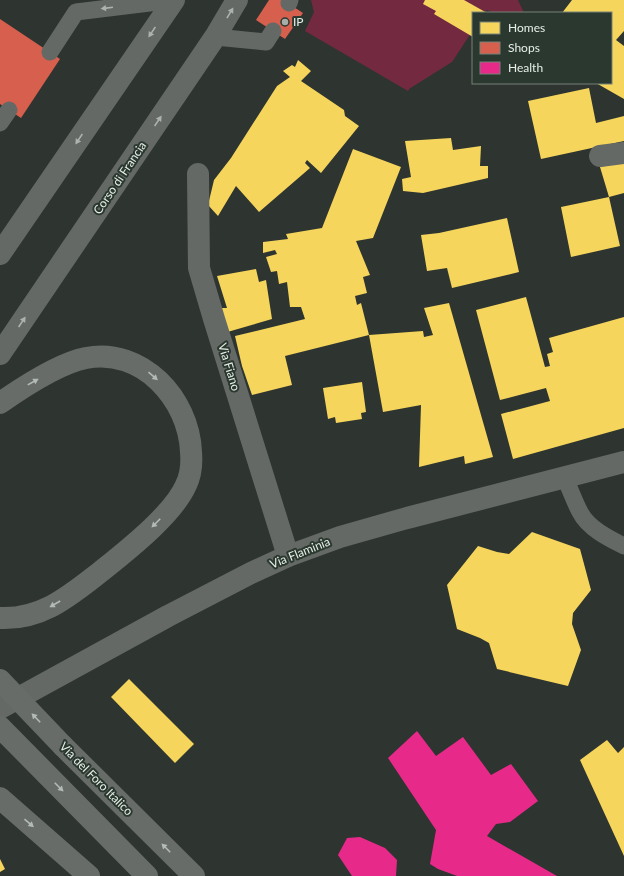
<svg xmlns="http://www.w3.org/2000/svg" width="624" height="876" viewBox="0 0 624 876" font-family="Lato,sans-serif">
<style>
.green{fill:#732a41}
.homes{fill:#f6d55c}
.shops{fill:#d6604d}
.health{fill:#e7298a}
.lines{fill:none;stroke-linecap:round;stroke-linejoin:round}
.service{stroke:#656966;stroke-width:17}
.minor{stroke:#656966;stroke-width:22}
.primary{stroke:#646966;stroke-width:22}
.trunk{stroke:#676c69;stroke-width:22}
.trunk-bridge{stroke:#676c69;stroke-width:22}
.oneway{fill:#acb3ae}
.oneway2{fill:#b3bbb6}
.poi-dot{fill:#a6aea8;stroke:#2a382f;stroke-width:1.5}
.labels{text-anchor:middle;stroke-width:4;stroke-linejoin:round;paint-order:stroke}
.poi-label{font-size:12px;fill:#e6efe9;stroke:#2a382f;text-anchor:start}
.street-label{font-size:12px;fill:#e6efe9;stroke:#2a382f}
</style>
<rect width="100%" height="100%" fill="#2e3430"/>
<polygon class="green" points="311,0 518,0 524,13 494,13 487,10 484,13 473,13 473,30 452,62 409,89 408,91 305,31 314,12"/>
<g class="homes">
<polygon points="425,0 464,0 487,13 473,13 473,37 434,14 436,11 423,4"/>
<polygon points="572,0 624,0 624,31 616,40 624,46 624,99 596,83 611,83 611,13 562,13"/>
<polygon points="298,60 311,71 301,81 344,110 345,116 359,126 321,173 307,160 305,163 310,168 259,212 236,186 218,216 208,205 214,180 231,158 277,86 290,77 283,71 292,65 295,67"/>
<polygon points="589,88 596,123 624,116 624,141 541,159 528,101"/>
<polygon points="451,138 453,150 481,146 480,166 488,166 488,178 423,193 403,191 402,179 411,177 405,141"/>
<polygon points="353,149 401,167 373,238 356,241 370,275 363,277 367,293 355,296 357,305 361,303 369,335 285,356 292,385 252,395 242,366 235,336 305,319 301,307 290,307 287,282 279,284 277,271 271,272 266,257 277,254 275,250 263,253 263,242 288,239 286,234 322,228"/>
<polygon points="624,161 624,193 609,197 600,167"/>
<polygon points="609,197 620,246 571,257 561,207"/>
<polygon points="507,218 519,272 452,288 447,268 427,271 421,235 439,233"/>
<polygon points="256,269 259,282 266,280 272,319 224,333 216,308 227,308 217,276"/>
<polygon points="526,297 545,367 550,366 547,354 553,352 549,338 624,317 624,428 513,459 501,414 550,401 546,388 500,400 476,310"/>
<polygon points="449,303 493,457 465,464 464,456 419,467 421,405 383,412 369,335 423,331 424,337 433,335 424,308"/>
<polygon points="362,382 366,412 361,413 362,419 336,423 335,417 328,419 323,388"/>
<polygon points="532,532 580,549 591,590 573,613 572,624 581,650 568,686 497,669 489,643 480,638 457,629 447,585 478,546 497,552 509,554"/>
<polygon points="129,679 194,744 175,763 111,697"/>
<polygon points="607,740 618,753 624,747 624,856 580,760"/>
<polygon points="0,859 5,869 0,872"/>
</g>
<g class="shops">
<polygon points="269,0 283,0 303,13 285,39 256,20"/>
<polygon points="0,19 60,59 21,118 0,104"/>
</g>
<g class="health">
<polygon points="417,731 436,756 463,737 491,775 511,764 538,801 510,822 496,824 487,836 557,876 457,876 438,869 430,864 436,830 388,758"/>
<polygon points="360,837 385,848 397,860 396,876 352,876 338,855 347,838"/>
</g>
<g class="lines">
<g class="service">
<polyline points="289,3 290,0"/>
<polyline points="215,37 266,42 273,31"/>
<polyline points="50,52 76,12 174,0"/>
<polyline points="0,123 9,110"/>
<path d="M564,477C570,488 574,501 580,512C588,528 608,538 624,546"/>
</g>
<g class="minor">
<polyline points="600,156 624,153"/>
<polyline points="198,174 199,268 214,319 288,556"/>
<polyline points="0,708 168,616 251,573 288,556 340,537 407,518 624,462"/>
</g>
<g class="primary">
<polyline points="0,254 174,0"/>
<polyline points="0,354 215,37 237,0"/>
</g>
<g class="trunk">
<path d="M0,403C23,387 59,363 86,358C142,347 189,399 191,452C192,464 191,475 186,485C173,515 125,552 99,573C68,597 41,620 0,618"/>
<polyline points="0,727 147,876"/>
<polyline points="63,746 194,876"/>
<polyline points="0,798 89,876"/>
</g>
<polyline class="trunk-bridge" points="0,680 63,746"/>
</g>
<defs><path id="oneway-solid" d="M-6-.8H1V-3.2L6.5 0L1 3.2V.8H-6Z"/></defs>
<g class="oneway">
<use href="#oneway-solid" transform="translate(107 8) rotate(173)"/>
<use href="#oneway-solid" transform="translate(230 13) rotate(-59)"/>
<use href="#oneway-solid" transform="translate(152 32) rotate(124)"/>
<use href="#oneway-solid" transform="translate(158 121) rotate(-56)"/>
<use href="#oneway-solid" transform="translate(79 139) rotate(124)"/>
<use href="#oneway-solid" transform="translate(22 322) rotate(-56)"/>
</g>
<g class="oneway2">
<use href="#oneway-solid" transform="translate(153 376) rotate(41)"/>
<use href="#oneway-solid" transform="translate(33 382) rotate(-29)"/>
<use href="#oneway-solid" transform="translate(156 523) rotate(135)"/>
<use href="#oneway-solid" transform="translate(55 604) rotate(150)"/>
<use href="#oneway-solid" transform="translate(36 718) rotate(-134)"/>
<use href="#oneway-solid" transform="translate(59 787) rotate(45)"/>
<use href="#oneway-solid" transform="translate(29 823) rotate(41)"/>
<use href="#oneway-solid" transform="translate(166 848) rotate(-135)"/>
</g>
<circle class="poi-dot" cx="285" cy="22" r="4"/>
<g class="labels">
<g class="poi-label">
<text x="293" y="26">IP</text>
</g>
<g class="street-label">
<text transform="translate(120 178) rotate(-56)" y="4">Corso di Francia</text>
<text transform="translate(229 367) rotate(73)" y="4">Via Fiano</text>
<text transform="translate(300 553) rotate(-22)" y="4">Via Flaminia</text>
<text transform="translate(96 779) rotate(45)" y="4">Via del Foro Italico</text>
</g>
</g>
<rect x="472" y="12" width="140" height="72" fill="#2a382f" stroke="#758179"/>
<rect x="480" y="22" width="20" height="12" fill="#f6d55c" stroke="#758179"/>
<text x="508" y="32" font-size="12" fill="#e6efe9">Homes</text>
<rect x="480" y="42" width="20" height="12" fill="#d6604d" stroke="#758179"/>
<text x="508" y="52" font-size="12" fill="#e6efe9">Shops</text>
<rect x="480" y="62" width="20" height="12" fill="#e7298a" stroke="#758179"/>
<text x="508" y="72" font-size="12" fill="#e6efe9">Health</text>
</svg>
